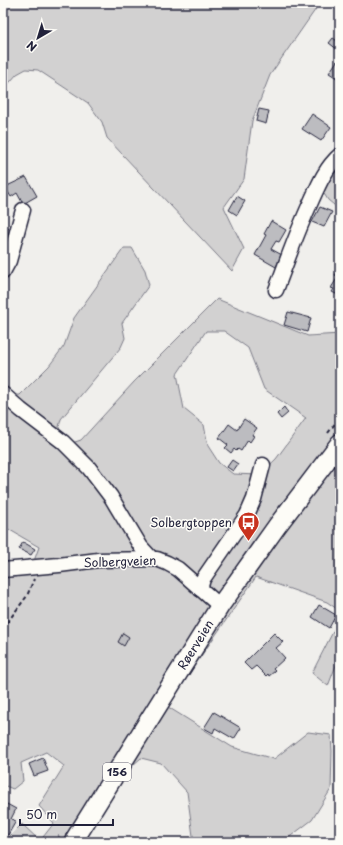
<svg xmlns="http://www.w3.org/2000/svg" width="343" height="845" viewBox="0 0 343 845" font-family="'Playpen Sans',sans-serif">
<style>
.green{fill:#d2d1d1;stroke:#7a7a86;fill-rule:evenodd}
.building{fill:#bcbcc0;stroke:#22223b}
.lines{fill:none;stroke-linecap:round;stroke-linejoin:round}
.minor-casing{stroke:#22223b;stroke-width:17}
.major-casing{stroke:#22223b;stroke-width:21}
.path{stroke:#22223b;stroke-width:2;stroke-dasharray:4 3;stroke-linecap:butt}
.minor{stroke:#fdfcf7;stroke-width:14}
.major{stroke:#fdfcf7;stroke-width:18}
.labels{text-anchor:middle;stroke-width:3;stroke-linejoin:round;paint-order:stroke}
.shield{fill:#fdfcf7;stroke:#646373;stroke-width:1}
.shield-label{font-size:11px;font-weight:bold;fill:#22223b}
.poi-label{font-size:12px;fill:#22223b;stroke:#fdfcf7;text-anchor:end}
.street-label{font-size:12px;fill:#22223b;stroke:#fdfcf7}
</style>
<rect width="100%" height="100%" fill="#f0efec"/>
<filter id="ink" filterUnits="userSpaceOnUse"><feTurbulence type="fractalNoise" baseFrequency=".025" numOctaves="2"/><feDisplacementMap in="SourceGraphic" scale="8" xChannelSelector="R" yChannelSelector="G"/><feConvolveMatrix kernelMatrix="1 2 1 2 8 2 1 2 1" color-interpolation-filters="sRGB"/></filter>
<g filter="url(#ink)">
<g class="green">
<polygon points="3,3 320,3 270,75 252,121 244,179 224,207 244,249 232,271 107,138 102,122 88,103 38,70 26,69 17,74 3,90"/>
<polygon points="340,147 340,210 328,200 316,181"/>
<path d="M124,248H132L145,270L149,285L122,323L125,338L121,347L61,419L59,427L60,433L72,443L81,440L134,382L217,299L308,336L340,334V611L327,602L256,577L199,659L168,707L232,747L274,759L308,732L331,735L332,751L331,789L312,820L283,842H195L193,836L187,792L161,763L141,758L133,765L83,842H4L22,824L40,841L54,823L39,806L64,766L46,752L21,763L23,781L13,789L3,785V574L29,575L39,547L3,526V396L20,395L49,366L64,346L74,318ZM206,331H224L248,348L264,389L306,418L276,459L259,475L233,474L219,463L208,446L204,425L184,409L177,374Z"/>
<polygon points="340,618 340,655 328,686 312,673"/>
</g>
<g class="building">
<polygon points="333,38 340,43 340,47 338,50 329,43"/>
<polygon points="337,61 340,63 340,80 329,73"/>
<polygon points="259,109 269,111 266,124 256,121"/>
<polygon points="312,114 331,127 321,141 302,129"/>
<polygon points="26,177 37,196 23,204 17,193 11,197 5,187"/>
<polygon points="237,196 245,201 237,215 229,210"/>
<polygon points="320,207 332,212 324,227 312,222"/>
<polygon points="271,221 286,230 279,242 276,241 271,249 282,255 276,267 255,255 266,235 264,234"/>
<polygon points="7,226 13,235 3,244 3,227 4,229"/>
<polygon points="340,268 340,296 332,292 334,289 331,288 338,277 335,275"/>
<polygon points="288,312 311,318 307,332 284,325"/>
<polygon points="284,407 288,413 281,419 277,414"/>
<polygon points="244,419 257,428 252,435 254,436 250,442 248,440 241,451 238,449 236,451 234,449 231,453 225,448 228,445 219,438 229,424 237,430"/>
<polygon points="232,460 238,464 233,471 227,467"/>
<polygon points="23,542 35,549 31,555 19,549"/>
<polygon points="319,605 336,615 329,628 312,617"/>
<polygon points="123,633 129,637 124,646 118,642"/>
<polygon points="274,633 283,642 276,648 285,658 273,669 275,671 269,676 268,674 266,676 256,666 251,670 244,663"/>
<polygon points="214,712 241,728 234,739 215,728 213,733 204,728"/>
<polygon points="43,758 48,771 34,776 29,764"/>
<polygon points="5,803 16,809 11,819 16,821 8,835 3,832 3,806"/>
</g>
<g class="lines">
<defs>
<g id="minor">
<polyline points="3,272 9,261 23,210"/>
<path d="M276,290C287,261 297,232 310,204C318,186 325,168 340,155"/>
<polyline points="3,394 21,410 63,442 89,468 111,497 141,547 152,559"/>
<polyline points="3,570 59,565 98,560 157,559 167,563 178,569 220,606"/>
<polyline points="200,589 203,579 247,515 254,499 263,465"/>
</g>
<polyline id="major" points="73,842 220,606 277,526 340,443"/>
</defs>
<use href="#minor" class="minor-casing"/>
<use href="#major" class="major-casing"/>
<g class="path">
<polyline points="328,433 340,417"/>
<polyline points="3,628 27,596 34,579"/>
<polyline points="54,842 59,836"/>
</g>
<use href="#minor" class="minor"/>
<use href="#major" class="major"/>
</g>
</g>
<defs>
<symbol id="bus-pin" viewBox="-11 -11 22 30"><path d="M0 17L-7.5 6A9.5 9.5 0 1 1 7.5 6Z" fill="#c8321e" stroke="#fdfcf7"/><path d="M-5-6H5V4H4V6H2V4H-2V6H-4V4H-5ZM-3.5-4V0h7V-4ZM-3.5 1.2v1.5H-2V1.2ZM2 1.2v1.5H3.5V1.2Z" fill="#fff"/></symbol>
</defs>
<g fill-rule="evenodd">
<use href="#bus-pin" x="236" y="510" width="25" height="34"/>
</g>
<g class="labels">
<rect class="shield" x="103" y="763" width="28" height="18" rx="3"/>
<g class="shield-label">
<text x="117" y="776">156</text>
</g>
<g class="poi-label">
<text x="232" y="527">Solbergtoppen</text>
</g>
<g class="street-label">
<text transform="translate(120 562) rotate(-2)" y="4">Solbergveien</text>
<text transform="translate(196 645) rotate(-58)" y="4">Røerveien</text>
</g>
</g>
<rect width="343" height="845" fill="none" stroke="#fdfcf7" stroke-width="16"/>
<rect x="8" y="8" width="327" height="829" fill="none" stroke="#22223b" stroke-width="1.5" filter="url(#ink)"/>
<g transform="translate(38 38) rotate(218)" stroke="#fdfcf7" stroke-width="3" paint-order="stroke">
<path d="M0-3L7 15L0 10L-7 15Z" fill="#22223b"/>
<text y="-6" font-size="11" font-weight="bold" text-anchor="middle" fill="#22223b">N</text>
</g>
<path d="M20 819v6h93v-6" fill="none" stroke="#22223b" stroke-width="2"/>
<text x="26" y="819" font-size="12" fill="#22223b" stroke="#fdfcf7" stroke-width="3" paint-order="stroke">50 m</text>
</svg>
